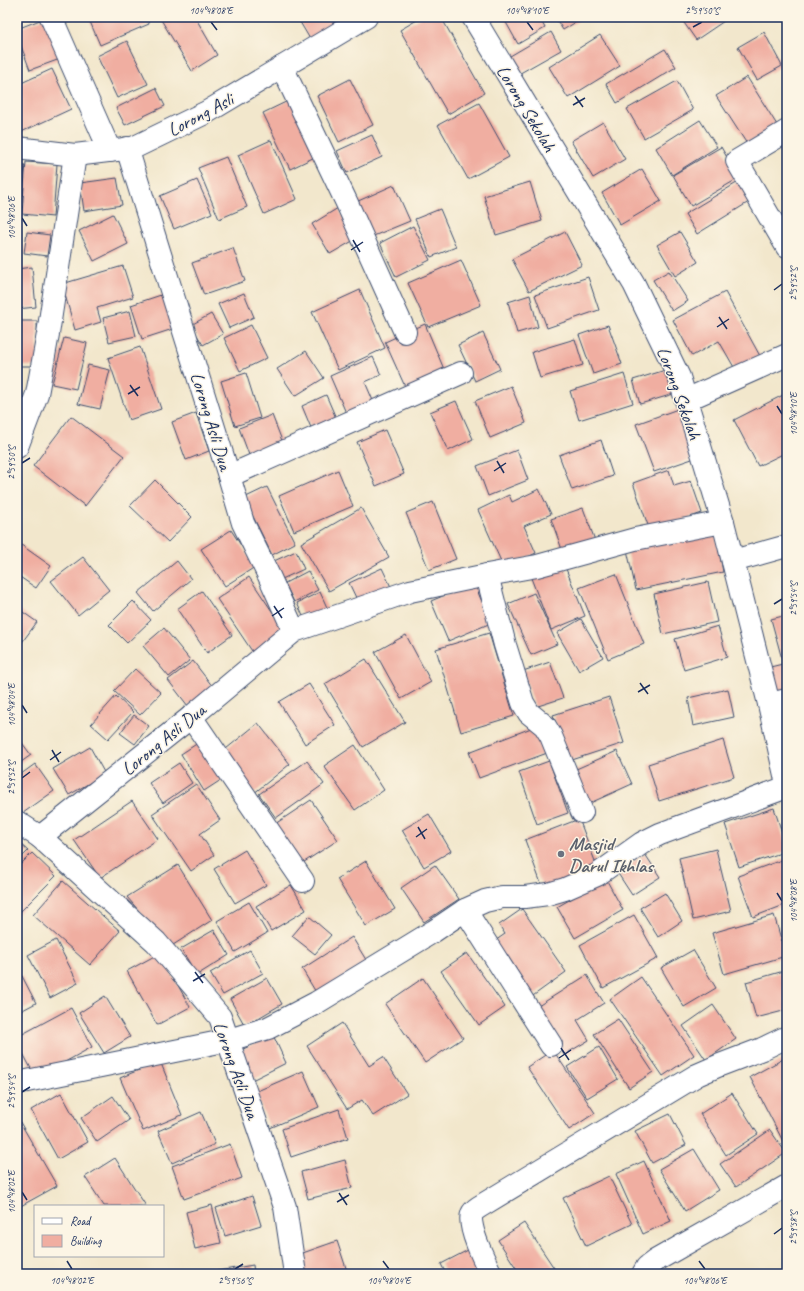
<svg xmlns="http://www.w3.org/2000/svg" width="804" height="1291" viewBox="0 0 804 1291" font-family="Caveat,sans-serif">
<style>
.building{fill:#f0aea1}
.lines{fill:none;stroke-linecap:round;stroke-linejoin:round}
.minor-casing{stroke:#3b4b6e;stroke-width:24}
.minor{stroke:#fff;stroke-width:22}
.ticks{fill:none;stroke:#1b2f5e;stroke-width:1.5}
.worship-dot{fill:#6b7280;stroke:#fcf5e5;stroke-width:1.5}
.labels{text-anchor:middle;stroke-width:3;stroke-linejoin:round;paint-order:stroke}
.street-label{font-size:19px;fill:#1b2f5e;stroke:#fcf5e5}
.worship-label{font-size:19px;font-weight:bold;fill:#5b616d;stroke:#fcf5e5;text-anchor:start}
.neatline{fill:none;stroke:#1b2f5e;stroke-width:1.5}
.ticks-label{font-size:10px;text-anchor:middle;fill:#1b2f5e}
</style>
<rect width="100%" height="100%" fill="#fcf5e5"/>
<filter id="ink" filterUnits="userSpaceOnUse"><feTurbulence type="fractalNoise" baseFrequency=".025" numOctaves="2"/><feDisplacementMap in="SourceGraphic" scale="8" xChannelSelector="R" yChannelSelector="G"/><feConvolveMatrix kernelMatrix="1 2 1 2 8 2 1 2 1" color-interpolation-filters="sRGB"/></filter>
<filter id="wash" filterUnits="userSpaceOnUse"><feTurbulence type="fractalNoise" baseFrequency=".012" numOctaves="4" result="noise"/><feDisplacementMap in="SourceGraphic" scale="16" xChannelSelector="R" yChannelSelector="G"/><feGaussianBlur stdDeviation="0.9" result="paint"/><feColorMatrix in="noise" values="0 0 0 0 0 0 0 0 0 0 0 0 0 0 0 0 0 1.4 0 .05"/><feComposite in="paint" operator="in"/></filter>
<g filter="url(#wash)">
<rect width="100%" height="100%" fill="#f2e7cc"/>
<g id="blocks">
<g class="building">
<polygon points="88,17 146,17 149,24 100,45"/>
<polygon points="162,17 195,17 217,55 192,71 160,18"/>
<polygon points="297,17 331,17 335,25 310,39"/>
<polygon points="422,17 441,17 484,93 448,114 400,30"/>
<polygon points="503,17 539,17 545,28 518,44"/>
<polygon points="555,17 584,17 563,30"/>
<polygon points="680,17 730,17 696,40"/>
<polygon points="45,18 60,59 30,70 17,35 17,29"/>
<polygon points="551,32 561,50 515,76 505,59"/>
<polygon points="764,32 782,66 757,80 738,47"/>
<polygon points="600,35 620,66 568,98 549,67"/>
<polygon points="127,41 148,84 117,98 97,56"/>
<polygon points="665,49 676,67 617,103 606,84"/>
<polygon points="52,69 71,109 17,134 17,85"/>
<polygon points="747,77 777,125 747,144 716,96"/>
<polygon points="350,79 373,125 339,142 317,96"/>
<polygon points="677,81 693,110 644,138 627,109"/>
<polygon points="156,88 165,106 125,125 116,108"/>
<polygon points="292,99 319,155 290,169 263,113"/>
<polygon points="479,103 509,157 468,179 438,125"/>
<polygon points="700,120 717,147 672,175 656,148"/>
<polygon points="603,122 625,159 593,178 571,141"/>
<polygon points="372,135 382,157 347,173 337,151"/>
<polygon points="271,140 297,199 264,214 238,155"/>
<polygon points="721,147 739,178 691,206 673,175"/>
<polygon points="226,157 247,207 219,219 198,168"/>
<polygon points="26,162 57,164 53,217 22,214"/>
<polygon points="17,165 25,166 23,183 17,183"/>
<polygon points="642,169 661,201 620,225 602,193"/>
<polygon points="117,178 122,205 84,211 80,183"/>
<polygon points="197,180 212,213 174,229 160,196"/>
<polygon points="740,181 752,200 697,234 685,214"/>
<polygon points="530,182 542,221 496,235 484,196"/>
<polygon points="394,185 410,221 371,237 356,202"/>
<polygon points="17,187 23,188 19,212 17,212"/>
<polygon points="338,208 356,239 330,254 312,224"/>
<polygon points="440,209 456,247 431,257 415,219"/>
<polygon points="113,214 128,244 94,261 79,231"/>
<polygon points="413,226 430,260 396,277 380,243"/>
<polygon points="27,232 50,235 47,256 24,253"/>
<polygon points="565,232 582,265 529,291 512,259"/>
<polygon points="680,232 698,262 675,276 657,245"/>
<polygon points="233,248 245,281 204,295 192,263"/>
<polygon points="461,260 481,305 428,327 408,283"/>
<polygon points="123,266 133,297 97,308 101,322 75,330 62,284"/>
<polygon points="32,267 36,307 17,309 17,269"/>
<polygon points="669,271 688,301 672,311 653,280"/>
<polygon points="588,277 599,310 547,328 535,295"/>
<polygon points="360,290 385,348 338,370 312,312"/>
<polygon points="725,292 760,356 735,369 719,341 692,356 673,320"/>
<polygon points="244,293 254,317 229,328 218,304"/>
<polygon points="164,294 176,328 142,339 131,305"/>
<polygon points="530,295 538,327 517,333 508,302"/>
<polygon points="130,311 136,336 109,342 103,318"/>
<polygon points="211,314 223,334 203,345 191,325"/>
<polygon points="17,321 37,321 38,366 17,366"/>
<polygon points="425,324 446,374 407,391 385,342"/>
<polygon points="251,325 267,358 240,371 224,338"/>
<polygon points="608,325 622,364 593,374 579,335"/>
<polygon points="483,333 500,369 475,381 458,345"/>
<polygon points="64,338 87,343 76,389 52,384"/>
<polygon points="575,339 583,365 540,378 532,352"/>
<polygon points="140,347 161,409 129,420 108,358"/>
<polygon points="306,351 324,378 295,396 277,369"/>
<polygon points="373,357 381,375 365,382 377,410 350,422 330,376"/>
<polygon points="88,365 110,370 100,409 78,404"/>
<polygon points="669,369 677,393 640,404 633,380"/>
<polygon points="246,373 260,418 235,426 221,381"/>
<polygon points="624,374 633,403 579,420 570,391"/>
<polygon points="511,386 526,423 490,438 475,401"/>
<polygon points="787,393 787,452 758,466 734,420"/>
<polygon points="326,395 339,425 314,435 302,406"/>
<polygon points="456,401 473,439 448,451 430,412"/>
<polygon points="678,409 695,458 654,472 636,424"/>
<polygon points="196,413 209,451 186,460 172,422"/>
<polygon points="272,415 286,451 252,463 239,428"/>
<polygon points="71,416 124,456 85,506 33,466"/>
<polygon points="385,430 404,474 376,486 357,442"/>
<polygon points="601,440 613,476 572,490 559,455"/>
<polygon points="517,450 528,480 488,496 477,466"/>
<polygon points="338,470 353,506 294,531 279,496"/>
<polygon points="669,470 674,486 691,481 702,513 650,531 633,483"/>
<polygon points="155,480 192,517 168,542 130,506"/>
<polygon points="267,487 295,543 272,555 244,498"/>
<polygon points="539,489 551,514 524,526 536,553 504,568 478,510 509,495 512,502"/>
<polygon points="433,502 456,559 429,570 406,513"/>
<polygon points="361,508 389,557 329,591 301,543"/>
<polygon points="583,508 596,543 564,555 551,519"/>
<polygon points="231,530 255,567 225,586 201,549"/>
<polygon points="715,531 723,572 636,590 627,550"/>
<polygon points="17,542 51,566 36,588 17,575"/>
<polygon points="296,551 304,569 282,579 274,561"/>
<polygon points="83,557 109,590 78,615 51,581"/>
<polygon points="177,561 191,579 153,611 138,593"/>
<polygon points="564,564 585,616 551,630 531,578"/>
<polygon points="382,568 392,589 359,604 349,583"/>
<polygon points="308,571 318,590 294,602 285,583"/>
<polygon points="616,574 644,644 608,659 579,588"/>
<polygon points="249,577 286,632 254,654 217,599"/>
<polygon points="708,582 717,622 663,634 654,594"/>
<polygon points="474,583 491,623 448,641 431,601"/>
<polygon points="202,591 232,635 207,653 177,609"/>
<polygon points="320,592 330,614 307,625 297,603"/>
<polygon points="534,593 557,644 531,655 508,604"/>
<polygon points="133,601 151,620 127,643 109,625"/>
<polygon points="17,608 37,622 17,649"/>
<polygon points="787,615 787,657 782,659 771,619"/>
<polygon points="581,619 603,657 579,671 557,633"/>
<polygon points="718,626 727,657 684,670 675,639"/>
<polygon points="164,628 190,660 169,677 143,646"/>
<polygon points="489,633 514,716 461,732 436,649"/>
<polygon points="406,635 431,682 401,699 375,652"/>
<polygon points="366,659 405,722 363,747 325,684"/>
<polygon points="193,661 213,687 188,706 168,680"/>
<polygon points="550,662 563,698 535,707 523,671"/>
<polygon points="787,663 787,695 774,699 766,668"/>
<polygon points="135,669 161,693 140,715 114,691"/>
<polygon points="309,684 335,725 305,744 279,702"/>
<polygon points="728,689 734,717 693,726 688,698"/>
<polygon points="116,696 133,712 108,739 91,724"/>
<polygon points="609,697 624,743 569,761 553,715"/>
<polygon points="134,715 149,726 135,744 120,733"/>
<polygon points="258,723 290,764 253,794 221,753"/>
<polygon points="539,725 550,752 479,778 469,752"/>
<polygon points="17,736 31,755 17,765"/>
<polygon points="723,740 734,777 659,801 648,764"/>
<polygon points="201,741 224,778 204,791 181,754"/>
<polygon points="355,745 384,790 355,810 324,766"/>
<polygon points="90,747 105,774 69,795 53,769"/>
<polygon points="617,751 632,784 588,804 574,770"/>
<polygon points="307,761 324,784 276,818 259,794"/>
<polygon points="549,761 568,813 537,824 519,772"/>
<polygon points="179,763 192,783 163,803 149,783"/>
<polygon points="35,764 54,791 23,813 17,804 17,777"/>
<polygon points="196,784 220,820 200,834 214,855 191,871 152,814"/>
<polygon points="311,800 338,840 298,866 272,826"/>
<polygon points="132,801 158,839 100,878 74,840"/>
<polygon points="774,808 787,848 787,851 739,867 725,824"/>
<polygon points="429,814 451,851 424,867 402,830"/>
<polygon points="579,819 598,869 543,889 525,840"/>
<polygon points="17,841 28,851 17,862"/>
<polygon points="716,849 731,911 693,920 679,858"/>
<polygon points="245,850 266,885 235,903 214,869"/>
<polygon points="32,853 56,876 17,915 17,868"/>
<polygon points="645,854 660,877 632,895 617,872"/>
<polygon points="787,858 787,904 753,917 738,876"/>
<polygon points="366,861 395,909 366,926 337,879"/>
<polygon points="178,865 212,920 170,947 127,897"/>
<polygon points="435,865 459,899 424,922 401,888"/>
<polygon points="606,879 623,910 575,938 557,907"/>
<polygon points="63,881 120,931 90,965 33,915"/>
<polygon points="291,885 306,910 271,931 256,906"/>
<polygon points="665,893 682,921 658,937 640,908"/>
<polygon points="249,902 267,933 235,952 217,921"/>
<polygon points="522,909 566,972 530,998 492,943 505,934 499,925"/>
<polygon points="634,915 658,958 603,988 580,945"/>
<polygon points="774,915 786,956 724,974 712,933"/>
<polygon points="309,916 331,935 315,954 292,936"/>
<polygon points="214,930 229,955 197,975 181,949"/>
<polygon points="352,937 368,963 317,994 302,969"/>
<polygon points="56,940 78,983 50,998 28,955"/>
<polygon points="250,950 263,973 223,995 210,973"/>
<polygon points="693,950 716,988 684,1007 661,968"/>
<polygon points="160,953 190,1007 157,1025 127,971"/>
<polygon points="467,953 505,1007 479,1025 441,971"/>
<polygon points="787,970 787,1010 756,1018 746,982"/>
<polygon points="587,975 604,1003 577,1020 589,1040 564,1055 535,1008"/>
<polygon points="22,976 36,1003 17,1013 17,979"/>
<polygon points="641,977 694,1055 663,1076 610,999"/>
<polygon points="267,978 282,1004 245,1026 230,999"/>
<polygon points="423,978 463,1038 425,1063 385,1004"/>
<polygon points="105,996 130,1037 104,1053 79,1013"/>
<polygon points="713,1005 736,1039 706,1060 683,1026"/>
<polygon points="71,1008 92,1047 36,1078 17,1042 17,1037"/>
<polygon points="618,1019 653,1072 629,1088 594,1034"/>
<polygon points="342,1023 369,1066 383,1057 407,1094 373,1116 362,1100 347,1109 307,1046"/>
<polygon points="273,1035 286,1063 252,1080 239,1051"/>
<polygon points="599,1047 618,1079 587,1098 567,1067"/>
<polygon points="553,1050 595,1113 569,1130 527,1067"/>
<polygon points="787,1057 787,1149 750,1077"/>
<polygon points="160,1061 182,1115 143,1131 120,1078"/>
<polygon points="303,1071 319,1107 270,1128 255,1092"/>
<polygon points="61,1093 88,1142 58,1159 31,1110"/>
<polygon points="732,1093 758,1134 726,1155 700,1114"/>
<polygon points="113,1096 129,1120 97,1142 81,1118"/>
<polygon points="339,1109 348,1138 291,1157 282,1129"/>
<polygon points="201,1112 215,1144 172,1163 158,1131"/>
<polygon points="670,1114 686,1145 652,1163 635,1131"/>
<polygon points="17,1117 57,1186 17,1208"/>
<polygon points="770,1130 786,1153 736,1187 720,1164"/>
<polygon points="230,1144 242,1178 184,1199 172,1166"/>
<polygon points="694,1149 719,1190 685,1211 659,1169"/>
<polygon points="115,1158 146,1206 104,1206 85,1177"/>
<polygon points="345,1160 352,1188 308,1199 301,1172"/>
<polygon points="644,1161 671,1221 643,1234 616,1174"/>
<polygon points="609,1176 632,1224 586,1246 563,1198"/>
<polygon points="252,1196 261,1225 225,1236 216,1208"/>
<polygon points="212,1205 221,1243 195,1249 186,1212"/>
<polygon points="524,1223 558,1274 520,1274 498,1240"/>
<polygon points="337,1241 348,1274 304,1274 297,1255"/>
<polygon points="470,1249 483,1274 446,1274 441,1264"/>
<polygon points="253,1265 254,1274 206,1274 206,1273"/>
</g>
</g>
</g>
<g filter="url(#ink)">
<use href="#blocks" fill-opacity="0" stroke="#3b4b6e" stroke-width="1"/>
<g class="lines">
<defs>
<g id="minor">
<polyline points="51,17 110,151"/>
<polyline points="473,17 634,284 679,377 723,522 769,704 787,784"/>
<polyline points="282,67 346,201 405,332"/>
<polyline points="787,131 737,161 787,247"/>
<polyline points="17,148 75,155 133,148 207,112 366,17"/>
<polyline points="127,148 229,476 243,523 269,576 294,631"/>
<polyline points="686,400 787,355"/>
<polyline points="17,447 37,394 48,334 75,155"/>
<polyline points="229,476 461,373"/>
<polyline points="733,561 787,546"/>
<polyline points="487,575 505,645 523,703 529,713 545,726 551,736 582,812"/>
<polyline points="769,704 787,700"/>
<polyline points="191,717 303,881"/>
<polyline points="17,822 40,837"/>
<polyline points="465,910 551,1045"/>
<polyline points="17,1083 229,1040 268,1028 316,1003 434,931 465,910 485,901 502,897 525,897 548,894 565,889 597,875 642,843 660,834 787,787"/>
<polyline points="295,1274 285,1207 220,1017 156,942 40,837 191,717 294,631 410,591 487,575 537,566 635,539 723,522"/>
<path d="M491,1274C485,1262 467,1226 472,1214C473,1211 476,1209 479,1207L697,1075L720,1065L762,1049L787,1037"/>
<polyline points="643,1274 647,1267 655,1261 787,1186"/>
</g>
</defs>
<use href="#minor" class="minor-casing"/>
<use href="#minor" class="minor"/>
</g>
</g>
<path class="ticks" d="M211,22L217,30M527,22L533,30M693,27L702,22M575,96L583,107M573,105L585,98M22,218L27,226M353,240L360,252M351,250L363,242M774,290L782,284M719,317L727,329M717,327L729,319M130,385L138,396M128,394L140,387M777,406L782,414M497,461L504,473M22,463L30,458M494,471L506,463M774,604L782,599M274,606L282,618M272,616L284,608M640,683L648,694M638,692L650,685M22,705L27,713M52,750L59,762M50,760L61,752M22,778L30,772M418,827L425,839M416,837L427,829M777,893L782,901M195,972L203,983M193,981L205,974M561,1048L569,1060M559,1058L571,1050M22,1092L30,1087M22,1192L27,1200M339,1193L347,1205M337,1202L349,1195M774,1234L782,1228M67,1261L72,1269M383,1261L389,1269M699,1261L705,1269M235,1269L243,1264"/>
<circle class="worship-dot" cx="561" cy="854" r="4"/>
<g class="labels">
<g class="street-label">
<text transform="translate(527 108) rotate(59)" y="7">Lorong Sekolah</text>
<text transform="translate(200 114) rotate(-28)" y="7">Lorong Asli</text>
<text transform="translate(680 393) rotate(70)" y="7">Lorong Sekolah</text>
<text transform="translate(212 421) rotate(73)" y="7">Lorong Asli Dua</text>
<text transform="translate(163 739) rotate(-39)" y="7">Lorong Asli Dua</text>
<text transform="translate(237 1070) rotate(70)" y="7">Lorong Asli Dua</text>
</g>
<g class="worship-label">
<text x="569" y="850">Masjid<tspan x="569" dy="22">Darul Ikhlas</tspan></text>
</g>
</g>
<rect width="804" height="1291" fill="none" stroke="#fcf5e5" stroke-width="44"/>
<rect x="34" y="1205" width="130" height="52" fill="#fcf5e5" stroke="#a2a6af"/>
<rect x="42" y="1218" width="20" height="6" fill="#ffffff" stroke="#a2a6af"/>
<text x="70" y="1225" font-size="12" fill="#1b2f5e">Road</text>
<rect x="42" y="1235" width="20" height="12" fill="#f0aea1" stroke="#a2a6af"/>
<text x="70" y="1245" font-size="12" fill="#1b2f5e">Building</text>
<rect x="22" y="22" width="760" height="1247" class="neatline"/>
<g class="ticks-label">
<text x="211" y="14">104°48'08"E</text>
<text x="527" y="14">104°48'10"E</text>
<text x="702" y="14">2°59'50"S</text>
<text transform="translate(11 218) rotate(-90)" y="4">104°48'06"E</text>
<text transform="translate(793 284) rotate(-90)" y="4">2°59'52"S</text>
<text transform="translate(793 414) rotate(-90)" y="4">104°48'10"E</text>
<text transform="translate(11 463) rotate(-90)" y="4">2°59'50"S</text>
<text transform="translate(793 599) rotate(-90)" y="4">2°59'54"S</text>
<text transform="translate(11 705) rotate(-90)" y="4">104°48'04"E</text>
<text transform="translate(11 778) rotate(-90)" y="4">2°59'52"S</text>
<text transform="translate(793 901) rotate(-90)" y="4">104°48'08"E</text>
<text transform="translate(11 1092) rotate(-90)" y="4">2°59'54"S</text>
<text transform="translate(11 1192) rotate(-90)" y="4">104°48'02"E</text>
<text transform="translate(793 1228) rotate(-90)" y="4">2°59'58"S</text>
<text x="72" y="1284">104°48'02"E</text>
<text x="235" y="1284">2°59'56"S</text>
<text x="389" y="1284">104°48'04"E</text>
<text x="705" y="1284">104°48'06"E</text>
</g>
</svg>
